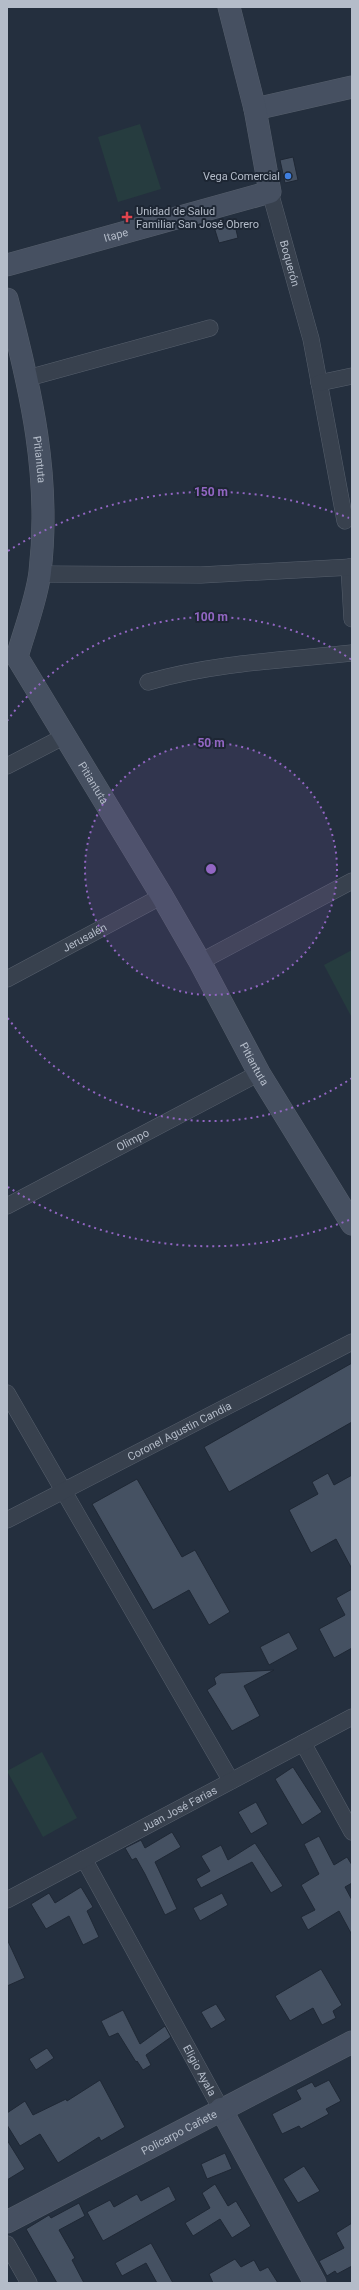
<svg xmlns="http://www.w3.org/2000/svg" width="359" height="2290" viewBox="0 0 359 2290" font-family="Roboto,sans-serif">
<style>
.pitch{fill:#263c3f}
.building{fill:#455162;stroke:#1f2835}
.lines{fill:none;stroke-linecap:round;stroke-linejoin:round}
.street-casing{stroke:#565f6c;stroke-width:17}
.secondary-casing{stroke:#565f6c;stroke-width:23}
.street{stroke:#38414e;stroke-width:16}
.secondary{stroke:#465061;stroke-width:22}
.ring{fill:none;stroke:#9266c3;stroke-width:2;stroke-dasharray:2 4}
.shop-dot{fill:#3f7fe0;stroke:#1d2633;stroke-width:1.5}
.health-dot{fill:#e0444e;stroke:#1d2633;stroke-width:1.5}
.labels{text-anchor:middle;stroke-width:4;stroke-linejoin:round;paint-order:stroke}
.poi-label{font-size:11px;fill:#b4bcc9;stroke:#1d2633;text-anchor:end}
.street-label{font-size:11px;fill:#b4bcc9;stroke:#1d2633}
.centre{fill:#9266c3;stroke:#1d2633;stroke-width:2}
.ring-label{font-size:12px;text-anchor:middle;font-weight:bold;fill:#9266c3;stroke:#1d2633;stroke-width:4;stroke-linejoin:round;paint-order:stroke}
</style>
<rect width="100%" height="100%" fill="#242f3e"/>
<g class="pitch">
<polygon points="140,124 161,189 118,202 98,137"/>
<polygon points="352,950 352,1018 324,965"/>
<polygon points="42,1752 77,1818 43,1837 7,1771"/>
</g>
<g class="building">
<polygon points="293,157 298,180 285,183 280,160"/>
<polygon points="234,221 238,238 219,243 214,227"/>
<polygon points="352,1363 352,1422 229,1492 204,1447"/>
<polygon points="328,1473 334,1485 352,1475 352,1569 336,1539 311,1553 289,1510 318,1494 312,1482"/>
<polygon points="137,1479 182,1557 195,1550 230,1612 209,1625 189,1590 153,1610 92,1504"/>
<polygon points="352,1589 352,1648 334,1658 319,1629 345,1615 336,1598"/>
<polygon points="289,1632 298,1649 269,1665 260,1647"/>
<polygon points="274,1670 244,1686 260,1716 232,1731 207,1690 216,1684 214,1678 221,1673"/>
<polygon points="293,1767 322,1812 302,1825 275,1779"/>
<polygon points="256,1802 268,1824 251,1834 238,1812"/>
<polygon points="172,1832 181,1847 155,1862 177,1909 165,1915 145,1874 136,1858 132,1860 125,1848 141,1840 145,1848"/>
<polygon points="319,1836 334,1865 347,1857 352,1865 352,1883 345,1887 352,1900 352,1935 339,1911 308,1930 301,1917 315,1910 301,1885 319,1874 304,1844"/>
<polygon points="255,1843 283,1886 271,1893 252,1862 201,1888 196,1879 210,1871 201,1856 221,1845 228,1860"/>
<polygon points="81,1887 93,1907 87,1911 99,1937 83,1945 69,1916 46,1929 31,1904 49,1893 55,1903"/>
<polygon points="222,1893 228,1905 200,1921 193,1908"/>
<polygon points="7,1939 25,1978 7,1986"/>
<polygon points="321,1969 342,2005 333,2011 336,2018 322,2025 313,2008 290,2021 275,1996"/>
<polygon points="216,2004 226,2020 211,2029 201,2012"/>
<polygon points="123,2010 140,2044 165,2026 171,2037 146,2055 151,2065 143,2070 137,2061 136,2062 118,2033 109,2037 101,2021"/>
<polygon points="47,2048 54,2058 36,2070 29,2059"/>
<polygon points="100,2080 125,2127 101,2141 99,2137 58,2163 40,2134 20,2146 7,2125 7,2113 25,2101 33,2115 66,2099 67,2101"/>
<polygon points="329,2080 341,2101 326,2109 329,2114 301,2129 299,2126 282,2134 272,2114 301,2099 296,2090 312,2082 315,2087"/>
<polygon points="7,2140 25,2169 7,2180"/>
<polygon points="225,2153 232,2169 207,2179 201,2164"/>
<polygon points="304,2166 320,2191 298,2203 283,2179"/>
<polygon points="215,2184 228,2206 236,2201 251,2226 232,2238 220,2219 193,2236 185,2223 210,2208 202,2193"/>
<polygon points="169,2186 176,2200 103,2241 87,2212 110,2200 114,2207 137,2194 141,2201"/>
<polygon points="79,2203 85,2216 59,2230 75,2258 72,2260 84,2283 57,2283 26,2229 49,2215 51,2218"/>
<polygon points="352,2223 352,2266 337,2274 335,2271 327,2276 319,2261 344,2248 336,2233"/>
<polygon points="151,2243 173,2283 157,2283 146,2263 122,2276 115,2263"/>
<polygon points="235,2259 241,2267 254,2260 260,2271 268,2267 278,2283 213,2283 209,2274"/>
</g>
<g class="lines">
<defs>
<g id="street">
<path id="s1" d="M270,192L311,339L345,521"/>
<polyline points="28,378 210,328"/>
<polyline points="319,383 352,376"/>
<polyline points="349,567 352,619"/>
<polyline points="40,574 201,575 352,567"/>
<path d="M148,682C214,663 284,660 352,653"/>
<polyline points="7,766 65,736"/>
<polyline points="200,962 352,881"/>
<path id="s2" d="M7,979L162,896"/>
<path id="s3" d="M7,1206L259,1073"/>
<polyline points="7,1393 231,1781"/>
<path id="s4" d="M7,1520L352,1342"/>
<polyline points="303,1743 352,1832"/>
<path id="s5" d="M84,1859L221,2109"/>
<path id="s6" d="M7,1900L352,1717"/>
<polyline points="7,2244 29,2283"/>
</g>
<g id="secondary">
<polyline points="255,109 352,87"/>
<path id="s7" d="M7,265L270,192L255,109L229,7"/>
<path id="s8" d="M7,299C31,390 51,477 40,572C37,598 24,632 17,657L162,896L200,962L259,1073L352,1224"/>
<polyline points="221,2109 315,2283"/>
<path id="s9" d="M7,2222L352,2042"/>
</g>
</defs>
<use href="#street" class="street-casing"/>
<use href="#secondary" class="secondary-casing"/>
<use href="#street" class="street"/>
<use href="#secondary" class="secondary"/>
</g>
<circle cx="211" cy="869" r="126" fill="#9266c3" fill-opacity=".12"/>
<g class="ring">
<circle cx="211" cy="869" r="126"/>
<path d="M352 1078A252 252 0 0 1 7 1017M7 721A252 252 0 0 1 352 660"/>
<path d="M349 1220A377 377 0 0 1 8 1187M8 551A377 377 0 0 1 349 518"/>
</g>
<circle class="shop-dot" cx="288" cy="176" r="4"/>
<path class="health-dot" d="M125 211h4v4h4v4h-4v4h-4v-4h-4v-4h4z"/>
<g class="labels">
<g class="poi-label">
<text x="280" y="180">Vega Comercial</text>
<text x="136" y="215" text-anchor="start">Unidad de Salud<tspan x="136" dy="13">Familiar San José Obrero</tspan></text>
</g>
<g class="street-label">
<text dy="4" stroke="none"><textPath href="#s7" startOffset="113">Itape</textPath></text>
<text dy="4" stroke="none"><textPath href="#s1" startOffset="74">Boquerón</textPath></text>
<text dy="4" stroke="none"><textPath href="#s8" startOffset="164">Pitiantuta</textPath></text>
<text dy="4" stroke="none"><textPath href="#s8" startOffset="512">Pitiantuta</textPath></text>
<text dy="4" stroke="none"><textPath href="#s2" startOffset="88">Jerusalén</textPath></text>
<text dy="4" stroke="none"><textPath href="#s8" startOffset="836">Pitiantuta</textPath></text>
<text dy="4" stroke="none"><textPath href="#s3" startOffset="142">Olimpo</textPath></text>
<text dy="4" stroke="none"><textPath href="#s4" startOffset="194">Coronel Agustin Candia</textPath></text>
<text dy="4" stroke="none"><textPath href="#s6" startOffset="195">Juan José Farias</textPath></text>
<text dy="4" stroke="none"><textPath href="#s5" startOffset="241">Eligio Ayala</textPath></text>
<text dy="4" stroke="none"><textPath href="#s9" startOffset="194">Policarpo Cañete</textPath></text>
</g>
</g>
<circle cx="211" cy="869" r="6" class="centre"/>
<g class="ring-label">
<text x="211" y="496">150 m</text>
<text x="211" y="621">100 m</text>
<text x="211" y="747">50 m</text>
</g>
<rect width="359" height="2290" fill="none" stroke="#b4bcc9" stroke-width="16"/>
</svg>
